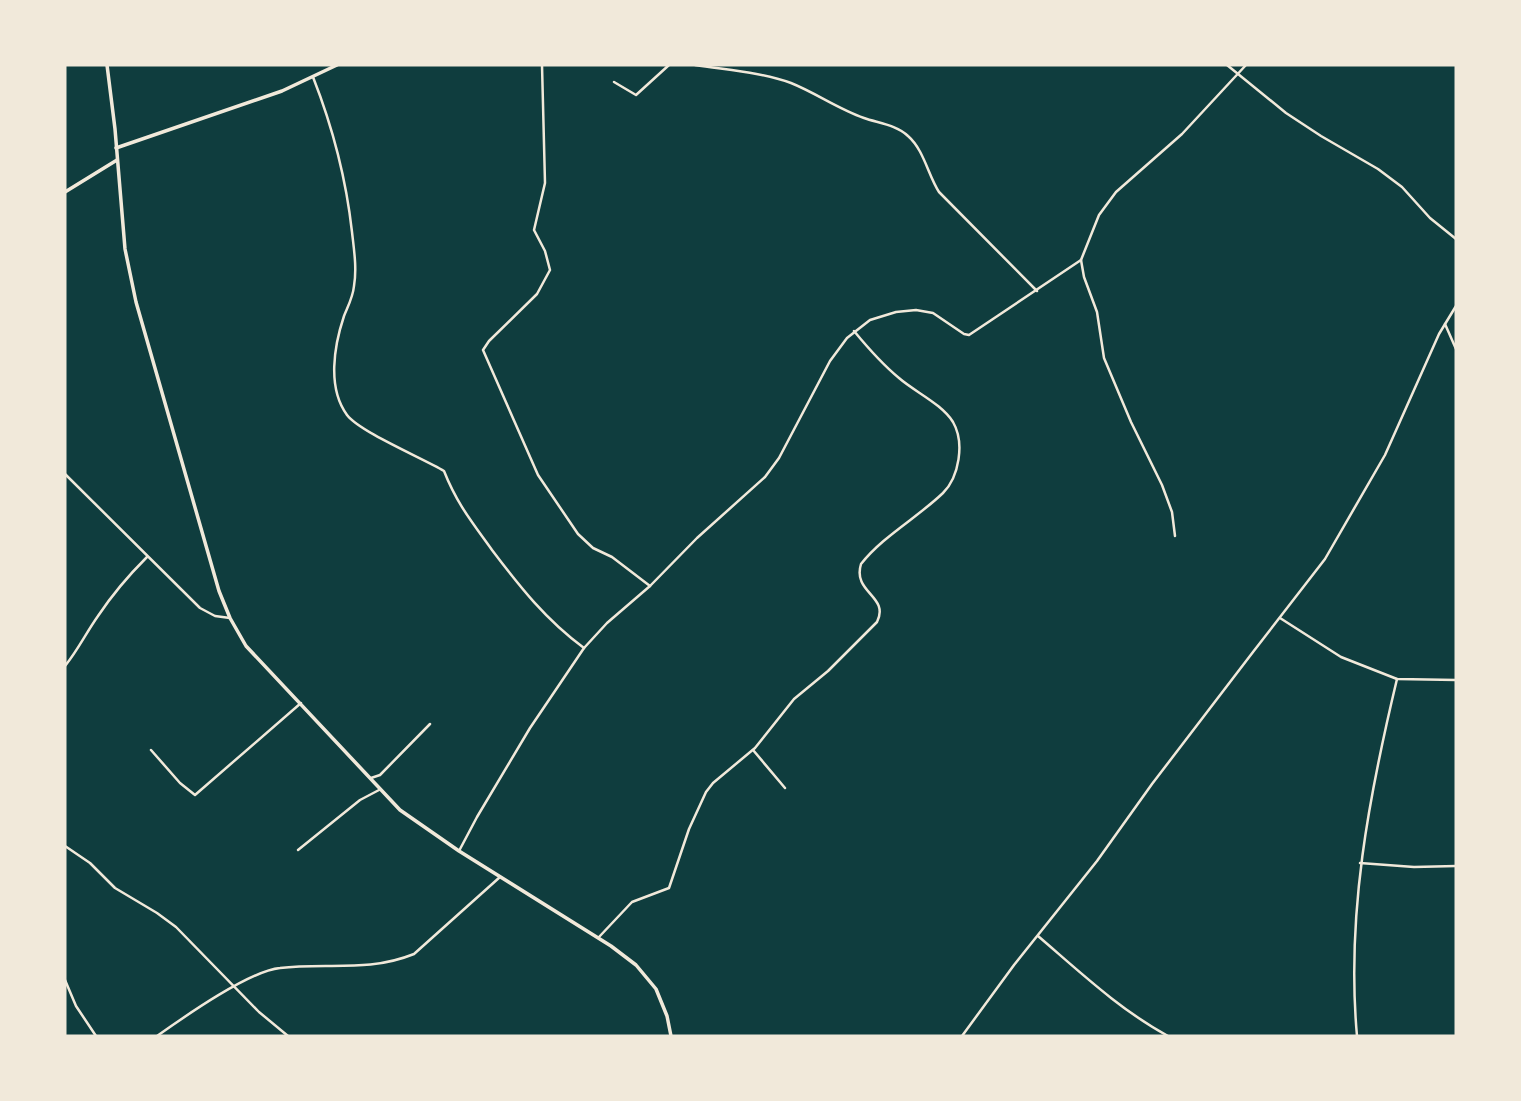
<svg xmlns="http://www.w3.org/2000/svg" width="1521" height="1101" viewBox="0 0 1521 1101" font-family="'Exo 2',sans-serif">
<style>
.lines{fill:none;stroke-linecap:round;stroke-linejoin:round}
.minor{stroke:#f1e9da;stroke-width:2.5}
.secondary{stroke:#f1e9da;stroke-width:3.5}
</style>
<rect width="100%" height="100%" fill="#0f3d3e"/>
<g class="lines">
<g class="minor">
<polyline points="542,65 545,183 534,230 545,251 550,270 537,294 489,341 483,350 538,475 578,534 593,548 612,557 650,586"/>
<path d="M695,65C726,70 761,72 791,83C816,93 838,109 864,118C878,123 897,125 908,136C924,150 928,175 939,192L1037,291"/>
<polyline points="1227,65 1286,113 1321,136 1378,169 1402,187 1430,218 1456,239"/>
<path d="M313,77C333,128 346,178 352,232C354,250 357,268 354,286C353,297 348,306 344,316C334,346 327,388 347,415C360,432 422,458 444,471C457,504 472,522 492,550C520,587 546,620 584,648"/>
<polyline points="614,82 636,95 669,65"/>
<polyline points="1081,260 1084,277 1097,312 1104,358 1131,422 1162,485 1172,512 1175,536"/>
<polyline points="1445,324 1456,349"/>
<polyline points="65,474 200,608 215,616 230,618"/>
<polyline points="1280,618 1341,657 1397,679 1456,680"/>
<path d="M65,666C78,650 86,633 98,616C112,595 129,575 147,557"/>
<polyline points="151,750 180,783 195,795 301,703"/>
<polyline points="753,750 785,788"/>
<polyline points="371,778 380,775 430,724"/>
<polyline points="65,846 90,863 115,888 157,913 176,927 259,1012 288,1036"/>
<polyline points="298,850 360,800 379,790"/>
<polyline points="459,851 477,817 530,728 584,648 607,623 650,586 697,538 765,477 779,458 830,361 847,338 870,320 896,312 916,310 933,313 964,334 969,335 1081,260 1099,215 1116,192 1182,134 1246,65"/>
<polyline points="1360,863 1414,867 1456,866"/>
<path d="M1038,936C1080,972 1120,1010 1168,1036"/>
<path d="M599,937L632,902L669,888L689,829L706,792L713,783L755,748L794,699L828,671L877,622C890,596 852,593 861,564C883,536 917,518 943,493C959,477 965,443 953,422C942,404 915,392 899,378C882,364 868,348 854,331"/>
<polyline points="65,980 76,1006 96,1036"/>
<path d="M157,1036C184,1017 249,971 280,968C326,962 367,973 414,954L500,877"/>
<polyline points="962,1036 1014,965 1097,861 1152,784 1253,652 1325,559 1385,455 1439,334 1456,306"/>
<path d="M1357,1036C1346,915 1369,796 1397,679"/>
</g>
<g class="secondary">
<polyline points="107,65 115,129 125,249 136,302 219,591 230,618 246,646 400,810 459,851 611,946 636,965 656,989 667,1016 671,1036"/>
<polyline points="116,148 282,91 337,65"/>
<polyline points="65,192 117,160"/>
</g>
</g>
<rect width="1521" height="1101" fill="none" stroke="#f1e9da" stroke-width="133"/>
</svg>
